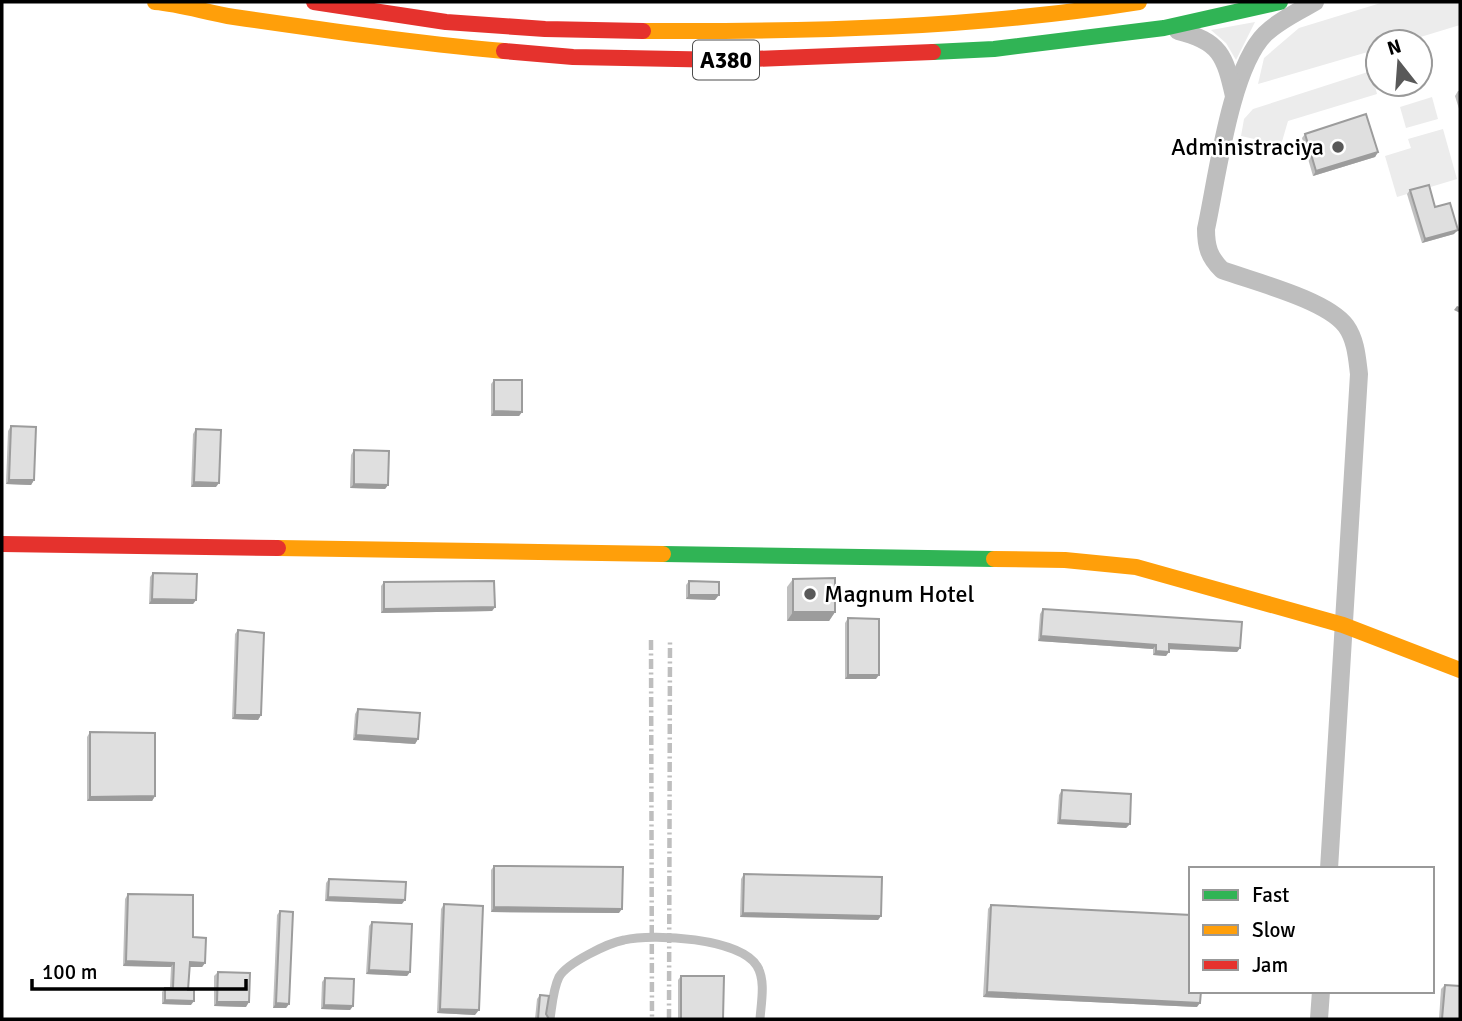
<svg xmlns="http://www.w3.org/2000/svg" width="1462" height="1021" viewBox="0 0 1462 1021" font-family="Signika,sans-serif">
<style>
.green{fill:#ececec}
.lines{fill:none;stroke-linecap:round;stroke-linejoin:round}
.lane{stroke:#bebebe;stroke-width:9}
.street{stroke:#bebebe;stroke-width:18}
.fast{stroke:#30b455;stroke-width:16}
.slow{stroke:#ff9f0a;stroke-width:16}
.jam{stroke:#e5322d;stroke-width:16}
.rail{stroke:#bebebe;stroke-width:4.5;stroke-dasharray:10 3.5 2 3.5;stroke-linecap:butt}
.wall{fill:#c0c0c0}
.shaded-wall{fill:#9c9c9c}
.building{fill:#dfdfdf;stroke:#9c9c9c;stroke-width:2}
.poi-dot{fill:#595959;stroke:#fff;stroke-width:2.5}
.labels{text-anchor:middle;stroke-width:5;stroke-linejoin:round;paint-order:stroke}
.shield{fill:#fff;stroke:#4c4c4c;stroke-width:2}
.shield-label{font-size:23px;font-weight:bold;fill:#000}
.poi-label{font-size:24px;fill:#000;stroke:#fff;text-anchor:end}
</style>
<rect width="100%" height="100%" fill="#fff"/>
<g class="green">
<polygon points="1384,2 1460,2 1460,25 1404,42 1378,42 1378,49 1258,84 1264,58 1299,28"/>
<polygon points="1255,22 1236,60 1226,43 1211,30"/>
<polygon points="1371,71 1377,94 1288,121 1281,145 1241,136 1244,119 1253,109"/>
<polygon points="1432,97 1438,119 1406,128 1400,107"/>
<polygon points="1443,129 1457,179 1397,197 1385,156 1411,148 1408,139"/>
</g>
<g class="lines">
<path class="lane" d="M550,1019C552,1006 553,989 559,977C567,963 608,943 624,940C653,933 740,938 757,966C766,980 761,1004 760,1019"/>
<g class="street">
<path d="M1315,2C1299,11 1278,21 1265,34C1230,69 1217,179 1206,229C1206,247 1209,257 1222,270C1255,282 1327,300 1346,326C1356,340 1357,358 1359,374L1329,869"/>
<path d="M1178,31C1220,41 1225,56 1234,96"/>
<polyline points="1319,1019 1321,991"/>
</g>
<g class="fast">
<polyline points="933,52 994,49 1164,28 1280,2"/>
<polyline points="663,554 994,559"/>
</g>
<g class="slow">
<path d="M155,2C182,4 207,13 234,17C324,30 414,43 504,51"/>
<path d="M643,31C809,32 976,28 1139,2"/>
<polyline points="278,548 663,554"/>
<polyline points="994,559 1065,560 1136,567 1343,625 1460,670"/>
</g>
<g class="jam">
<polyline points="314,2 446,22 545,29 643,31"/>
<polyline points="504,51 573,57 728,60 933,52"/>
<polyline points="2,544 278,548"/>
</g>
<g class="rail">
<polyline points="651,640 652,1019"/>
<polyline points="669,1019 670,640"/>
</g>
</g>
<g class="wall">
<polygon points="1458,91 1460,91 1460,112 1455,96"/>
<polygon points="1305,134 1378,152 1375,157 1313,176 1302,138"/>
<polygon points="1410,190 1435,207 1454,234 1422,243 1407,194"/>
<polygon points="494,380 522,412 519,416 491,416 491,384"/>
<polygon points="11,426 34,480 31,485 6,484 8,431"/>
<polygon points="196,429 216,487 191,487 193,434"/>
<polygon points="354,450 388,485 385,489 350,488 351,455"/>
<polygon points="153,573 196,600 193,604 149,604 150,577"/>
<polygon points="793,579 835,612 829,621 787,621 787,587"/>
<polygon points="689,581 715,600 686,599 686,585"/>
<polygon points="384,582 495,607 492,611 381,613 381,586"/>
<polygon points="1043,609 1240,648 1237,652 1169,649 1166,656 1153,655 1153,649 1038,641 1040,614"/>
<polygon points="848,618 876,679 845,679 845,623"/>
<polygon points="238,630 261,715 258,720 232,719 235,634"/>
<polygon points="358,709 418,739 415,744 353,740 355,714"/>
<polygon points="90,732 155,796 152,801 87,801 87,737"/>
<polygon points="1062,790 1130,824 1126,828 1057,824 1059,795"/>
<polygon points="494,866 619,913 491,912 491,870"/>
<polygon points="744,874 881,916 878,920 740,917 741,879"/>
<polygon points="329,879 402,904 325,901 326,883"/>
<polygon points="128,894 193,937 205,963 202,967 189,967 188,990 191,1005 162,1004 162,992 165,988 170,988 171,967 123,966 125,899"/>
<polygon points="444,904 475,1015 437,1013 441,909"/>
<polygon points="991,905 1197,1007 983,997 988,909"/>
<polygon points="280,911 289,1004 286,1008 273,1008 277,915"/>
<polygon points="372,922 410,972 407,976 366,974 369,926"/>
<polygon points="218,972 246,1007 214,1006 214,976"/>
<polygon points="681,976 723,1019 678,1019 678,980"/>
<polygon points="325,978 353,1006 350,1010 321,1009 322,982"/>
<polygon points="1445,985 1460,1019 1439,1019 1441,989"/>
<polygon points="540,995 546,1014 549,1019 535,1019 537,999"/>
</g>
<g class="shaded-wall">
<polygon points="1378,152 1375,157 1313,176 1316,171"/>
<polygon points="1458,230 1454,234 1422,243 1425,239"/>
<polygon points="1457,306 1460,307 1460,313 1454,310"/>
<polygon points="494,411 522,412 519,416 491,416"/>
<polygon points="9,480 34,480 31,485 6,484"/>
<polygon points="194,482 219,483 216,487 191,487"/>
<polygon points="354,484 388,485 385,489 350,488"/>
<polygon points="689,595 719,595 715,600 686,599"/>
<polygon points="152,599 196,600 193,604 149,604"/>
<polygon points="495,607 492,611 381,613 384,609"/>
<polygon points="793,612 835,612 829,621 787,621"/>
<polygon points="1041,636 1156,645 1153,649 1038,641"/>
<polygon points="1169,644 1240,648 1237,652 1166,649"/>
<polygon points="1156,651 1169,652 1166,656 1153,655"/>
<polygon points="848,675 879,675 876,679 845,679"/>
<polygon points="235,715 261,715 258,720 232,719"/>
<polygon points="356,735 418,739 415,744 353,740"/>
<polygon points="155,796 152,801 87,801 90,797"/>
<polygon points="1060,820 1130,824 1126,828 1057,824"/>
<polygon points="328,897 405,900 402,904 325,901"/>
<polygon points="494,907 622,909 619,913 491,912"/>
<polygon points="743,913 881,916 878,920 740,917"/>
<polygon points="126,961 174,963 171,967 123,966"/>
<polygon points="190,962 205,963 202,967 187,967"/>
<polygon points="369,970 410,972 407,976 366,974"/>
<polygon points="987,992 1200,1003 1197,1007 983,997"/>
<polygon points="165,1000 194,1001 191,1005 162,1004"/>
<polygon points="217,1002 249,1002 246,1007 214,1006"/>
<polygon points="276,1003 289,1004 286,1008 273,1008"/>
<polygon points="324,1005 353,1006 350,1010 321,1009"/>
<polygon points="440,1009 479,1010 475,1015 437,1013"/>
</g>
<g class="building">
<polygon points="1366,114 1378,152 1316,171 1305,134"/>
<polygon points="1429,185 1435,207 1450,203 1458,230 1425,239 1410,190"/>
<polygon points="494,380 522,380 522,412 494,411"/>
<polygon points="11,426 36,427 34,480 9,480"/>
<polygon points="196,429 221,430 219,483 194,482"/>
<polygon points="354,450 389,451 388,485 354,484"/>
<polygon points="153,573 197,574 196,600 152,599"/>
<polygon points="835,578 835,612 793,612 793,579"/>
<polygon points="494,581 495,607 384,609 384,582"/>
<polygon points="689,581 719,582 719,595 689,595"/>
<polygon points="1043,609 1242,622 1240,648 1169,644 1169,652 1156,651 1156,645 1041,636"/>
<polygon points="848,618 879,619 879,675 848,675"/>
<polygon points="238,630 264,633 261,715 235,715"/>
<polygon points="358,709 420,713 418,739 356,735"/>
<polygon points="90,732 155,733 155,796 90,797"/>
<polygon points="1062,790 1131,794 1130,824 1060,820"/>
<polygon points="494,866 623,867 622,909 494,907"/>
<polygon points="744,874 882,877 881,916 743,913"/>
<polygon points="329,879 406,882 405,900 328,897"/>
<polygon points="128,894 193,895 193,937 206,938 205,963 190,962 188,990 194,990 194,1001 165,1000 165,988 173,988 174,963 126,961"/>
<polygon points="444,904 483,906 479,1010 440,1009"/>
<polygon points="991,905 1191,915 1191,991 1201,991 1200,1003 987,992"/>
<polygon points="280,911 293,912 289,1004 276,1003"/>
<polygon points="372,922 412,924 410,972 369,970"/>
<polygon points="218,972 250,973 249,1002 217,1002"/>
<polygon points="681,976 724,976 723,1019 681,1019"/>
<polygon points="325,978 354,979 353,1006 324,1005"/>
<polygon points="1445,985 1460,986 1460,1019 1442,1019"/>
<polygon points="540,995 549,996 546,1014 549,1019 538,1019"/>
</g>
<g class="poi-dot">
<circle cx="1338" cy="147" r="7"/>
<circle cx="810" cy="594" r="7"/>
</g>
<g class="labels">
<rect class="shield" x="693" y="40.5" width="66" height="39" rx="5"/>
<g class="shield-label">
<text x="726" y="68">A380</text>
</g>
<g class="poi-label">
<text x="1324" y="155">Administraciya</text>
<text x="824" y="602" text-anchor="start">Magnum Hotel</text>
</g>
</g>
<rect width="1462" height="1021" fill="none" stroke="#000000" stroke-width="7"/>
<rect x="1189" y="867" width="245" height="126" fill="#ffffff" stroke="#999999" stroke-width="2"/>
<rect x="1203" y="890" width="35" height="10" fill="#30b455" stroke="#999999" stroke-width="2"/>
<text x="1252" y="902" font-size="21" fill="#000000">Fast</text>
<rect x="1203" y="925" width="35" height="10" fill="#ff9f0a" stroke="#999999" stroke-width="2"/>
<text x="1252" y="937" font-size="21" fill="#000000">Slow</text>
<rect x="1203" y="960" width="35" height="10" fill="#e5322d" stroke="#999999" stroke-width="2"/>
<text x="1252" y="972" font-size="21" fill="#000000">Jam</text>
<g transform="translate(1399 63) rotate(343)"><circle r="33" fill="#ffffff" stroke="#999999" stroke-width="2"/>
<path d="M0-5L12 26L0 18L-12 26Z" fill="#595959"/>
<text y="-10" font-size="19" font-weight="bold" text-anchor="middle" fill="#000000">N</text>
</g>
<path d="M32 979v10h214v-10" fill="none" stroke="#000000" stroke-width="3.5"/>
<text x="42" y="979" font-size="21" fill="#000000" stroke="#ffffff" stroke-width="5" paint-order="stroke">100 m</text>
</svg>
